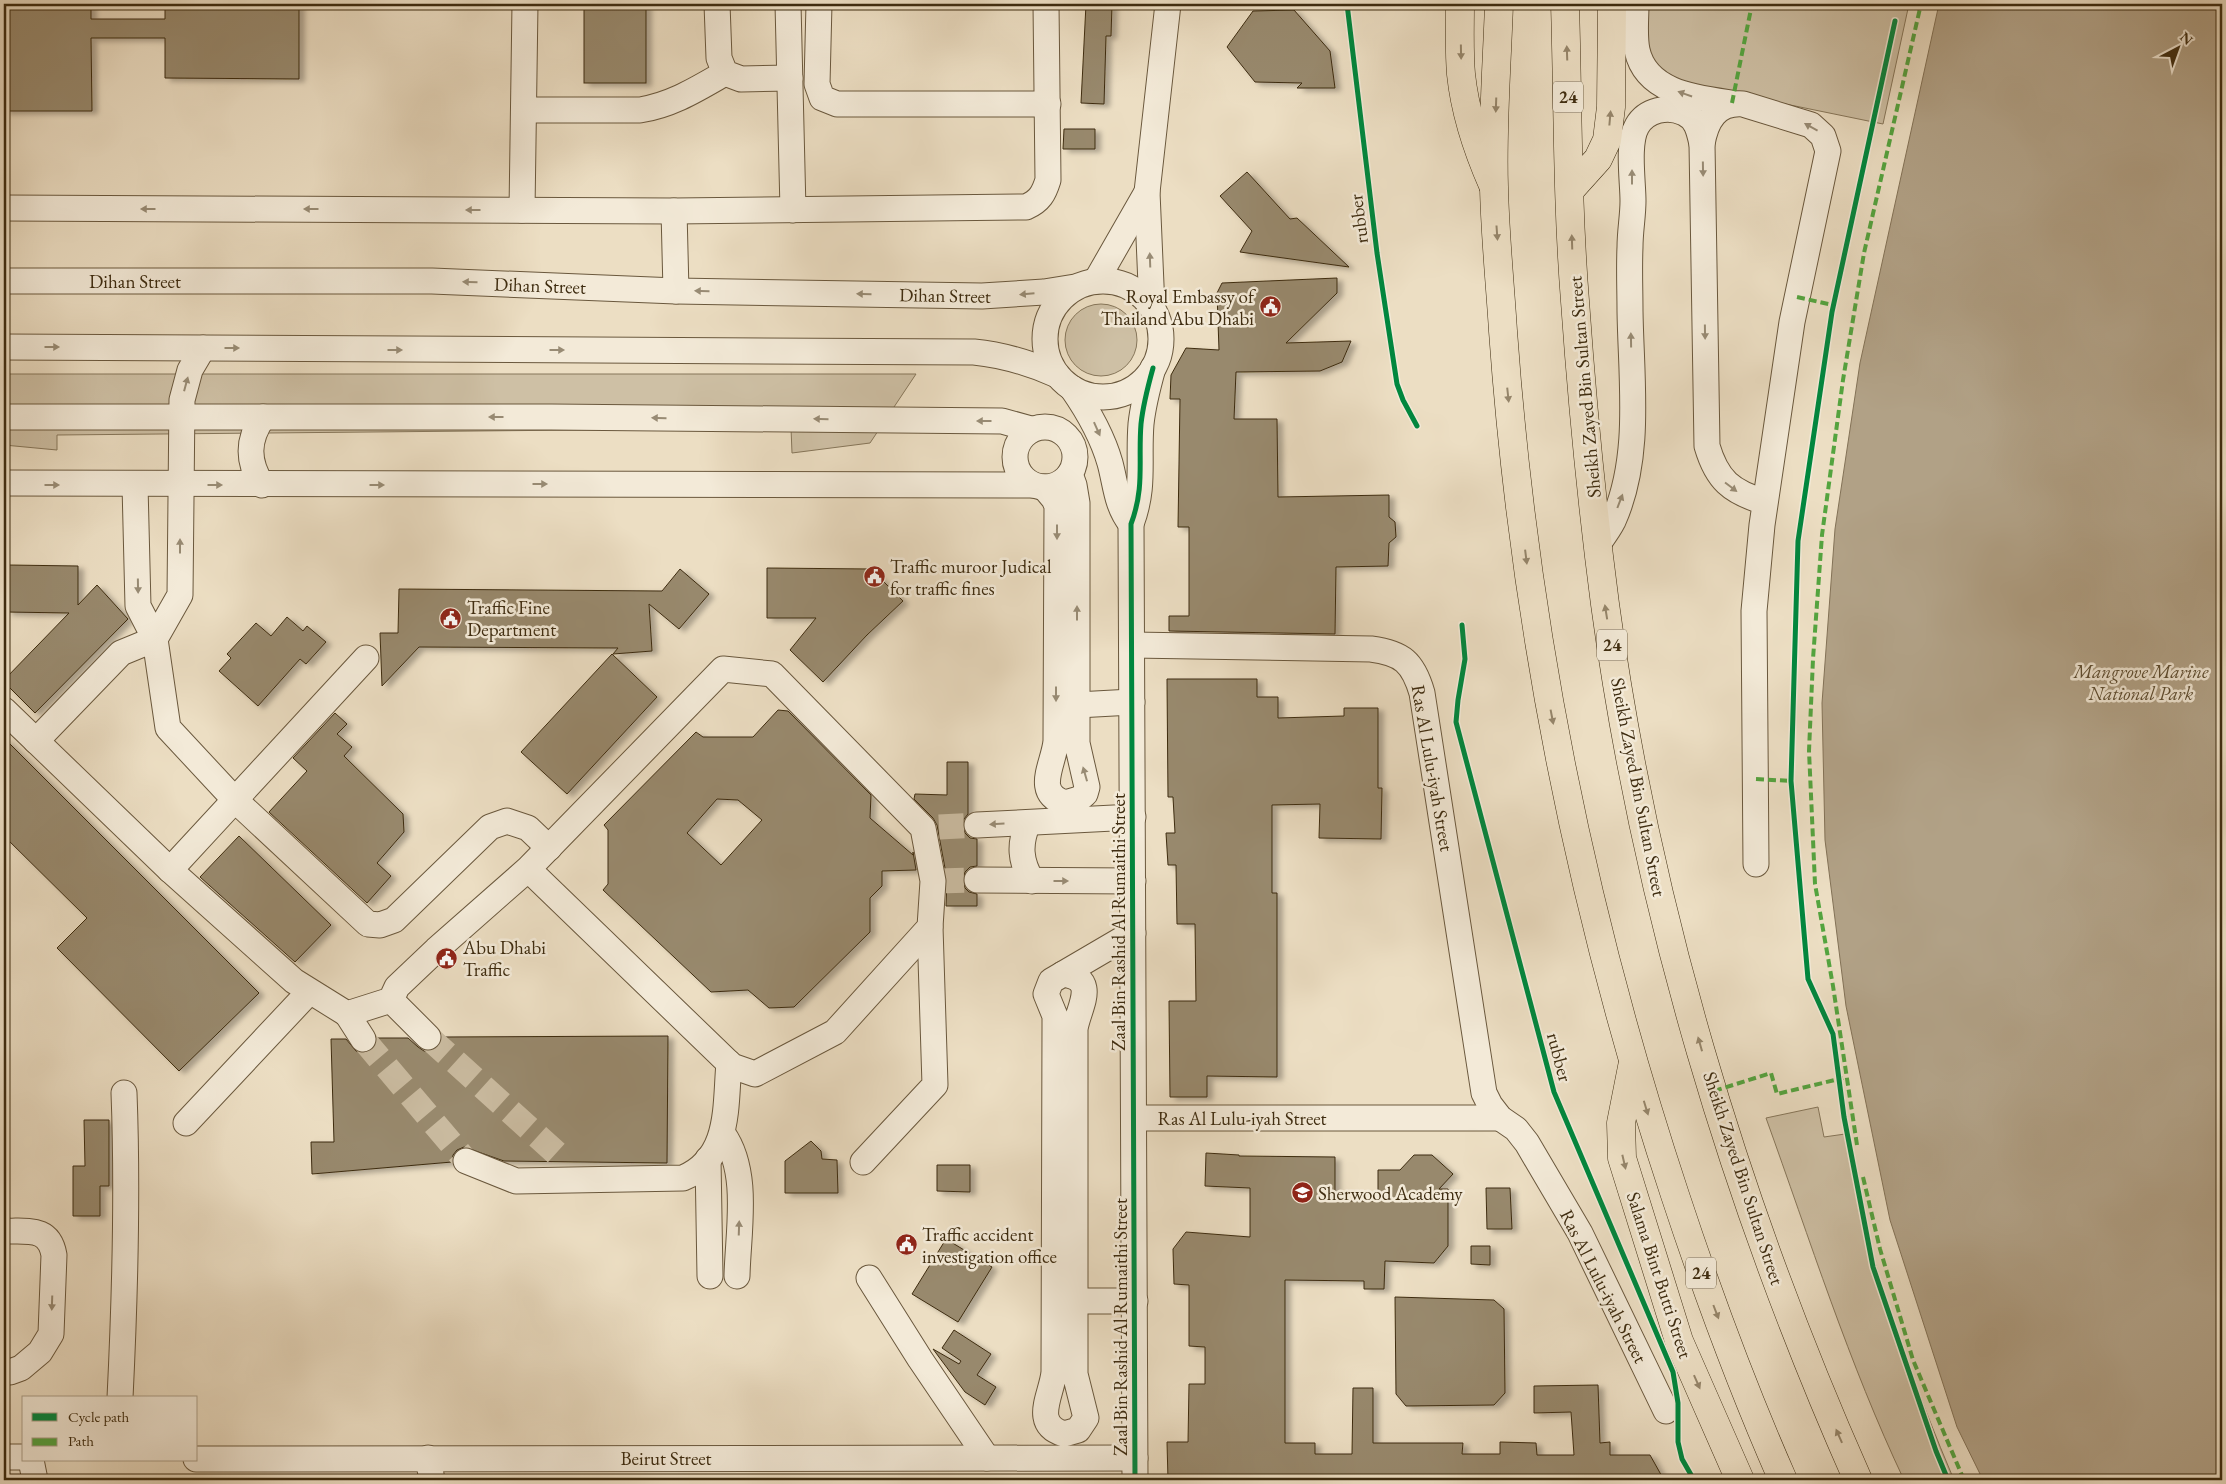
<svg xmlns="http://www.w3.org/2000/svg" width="2226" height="1484" viewBox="0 0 2226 1484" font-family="'EB Garamond',serif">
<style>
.green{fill:#cec0a5;stroke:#86765a}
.water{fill:#b1a186;stroke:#837257}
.building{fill:#98896d;stroke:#3e2c10;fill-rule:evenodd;filter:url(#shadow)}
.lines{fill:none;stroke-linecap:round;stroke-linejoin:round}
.minor-tunnel{stroke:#c9ba9f;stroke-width:25;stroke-dasharray:25 12;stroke-linecap:butt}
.minor-casing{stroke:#6a583d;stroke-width:27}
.major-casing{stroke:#3e2c10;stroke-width:29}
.highway-casing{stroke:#3e2c10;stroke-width:29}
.minor{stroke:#f3ead8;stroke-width:25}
.major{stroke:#ecdec3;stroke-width:28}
.highway{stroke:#ecdec3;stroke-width:28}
.quiet{stroke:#54a43f;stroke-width:4;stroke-dasharray:8 4;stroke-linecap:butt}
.cycleway-casing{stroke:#f3ead8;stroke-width:8}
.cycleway{stroke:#00873e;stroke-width:5}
.oneway{fill:#95856a}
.oneway2{fill:#988b74}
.labels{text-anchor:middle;stroke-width:5;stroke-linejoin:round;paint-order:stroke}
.shield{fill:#f3ead8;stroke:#74654c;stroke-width:1}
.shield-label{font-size:18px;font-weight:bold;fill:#3e2c10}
.street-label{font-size:19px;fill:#3e2c10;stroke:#f3ead8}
.poi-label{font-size:19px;fill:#3e2c10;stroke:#f3ead8;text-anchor:start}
.park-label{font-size:19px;font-style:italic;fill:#5b4a2e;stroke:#f3ead8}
</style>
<defs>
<filter id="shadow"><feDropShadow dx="5.5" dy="3" stdDeviation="2.5" flood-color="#0004"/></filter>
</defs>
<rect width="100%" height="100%" fill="#ecdec3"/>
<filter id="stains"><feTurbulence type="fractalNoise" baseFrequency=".004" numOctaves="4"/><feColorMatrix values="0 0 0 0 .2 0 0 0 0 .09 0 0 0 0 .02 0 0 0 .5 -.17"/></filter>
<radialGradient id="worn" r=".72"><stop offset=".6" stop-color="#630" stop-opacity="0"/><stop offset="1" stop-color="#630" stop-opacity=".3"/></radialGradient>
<g class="green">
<polygon points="1648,4 1909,4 1883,124 1673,81 1646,56"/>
<circle cx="1101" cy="340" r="36"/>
<polygon points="4,374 916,374 870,443 792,453 791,428 57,435 57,450 4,445"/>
<path d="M1818,1107L1824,1137L1845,1134C1850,1160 1854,1186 1861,1212C1885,1304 1917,1393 1954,1480H1904C1849,1364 1810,1240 1766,1118Z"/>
</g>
<polygon class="water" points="1939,4 2222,4 2222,1480 1983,1480 1957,1427 1890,1220 1846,1006 1825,840 1822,703 1835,529 1860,363"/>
<g class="building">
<polygon points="4,4 91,4 91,19 165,19 165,4 299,4 299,79 165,78 165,38 91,38 92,111 4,111"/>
<rect x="584" y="4" width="62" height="79"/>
<polygon points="1086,4 1112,4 1111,36 1106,36 1104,104 1081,103"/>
<polygon points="1294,10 1330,51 1335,88 1297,88 1302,83 1255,82 1227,47 1253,11"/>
<polygon points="1064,129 1095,129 1095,149 1063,149"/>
<polygon points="1247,172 1290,219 1297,218 1349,267 1240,252 1252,231 1220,196"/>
<polygon points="1337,278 1337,293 1286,343 1351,341 1342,362 1320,371 1236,372 1234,419 1277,419 1278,497 1389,495 1389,517 1395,522 1396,537 1389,543 1388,566 1336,567 1335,634 1169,631 1169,616 1189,616 1189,527 1178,527 1180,399 1170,399 1171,375 1186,348 1219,350 1217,293 1222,283"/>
<polygon points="8,565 78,566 78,605 97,585 128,619 35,713 4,682 4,680 69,613 7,612"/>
<polygon points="767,568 871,569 903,601 867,635 823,682 790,650 816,618 767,618"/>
<polygon points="680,569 709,594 679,629 649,604 652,651 613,654 618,648 419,647 382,686 380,633 398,633 399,589 662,591"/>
<polygon points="287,617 303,631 307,626 326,642 306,664 300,659 258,706 219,671 231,658 227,654 256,623 271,636"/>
<polygon points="612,654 657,697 567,794 521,752"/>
<polygon points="1167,679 1257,679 1257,697 1278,697 1278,718 1344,716 1344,708 1378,708 1378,788 1382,788 1381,839 1319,838 1320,804 1272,805 1272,893 1277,893 1277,1077 1207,1076 1207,1097 1170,1097 1169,1001 1196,1001 1195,924 1177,924 1176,865 1168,865 1166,833 1175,833 1173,797 1168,797"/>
<path d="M778,710L788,711L871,795L870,818L913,855V852L916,870L882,871V886L870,898V932L794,1007L769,1008L748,990L711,992L603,890L608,884V830L604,825L696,732L703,737H753ZM717,799L738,800L762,820L721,865L687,833Z"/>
<polygon points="335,713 347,724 337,734 352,747 344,756 403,814 404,832 377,863 391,876 367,903 269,812 307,771 293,758"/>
<polygon points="4,738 259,993 179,1071 57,948 87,918 4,836"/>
<polygon points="947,762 968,762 968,814 964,819 963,826 965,833 970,838 977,839 977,866 970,867 965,872 963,880 965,888 969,892 977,894 977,906 946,906 947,879 937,825 933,818 914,799 915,794 947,795"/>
<polygon points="239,836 331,925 295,962 200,877"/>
<polygon points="668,1036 667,1163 504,1161 464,1147 457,1150 453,1155 452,1162 312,1174 311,1142 334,1142 331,1039 346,1039 356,1051 363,1053 371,1051 376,1045 377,1038 408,1038 418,1047 424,1051 431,1051 438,1047 442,1037"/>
<polygon points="84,1120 109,1120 109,1186 100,1186 100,1216 73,1216 73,1166 85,1166"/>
<polygon points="811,1141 821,1151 822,1159 837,1160 838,1193 785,1193 785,1161"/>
<polygon points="1206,1153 1239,1155 1239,1156 1335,1157 1335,1201 1378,1201 1378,1170 1400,1170 1414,1155 1432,1155 1453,1174 1439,1189 1448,1189 1448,1246 1434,1263 1385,1261 1384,1289 1364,1289 1364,1281 1285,1280 1285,1443 1315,1443 1315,1454 1352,1454 1353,1388 1373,1388 1373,1443 1463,1443 1462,1454 1500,1454 1500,1442 1536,1443 1537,1455 1574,1455 1571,1412 1534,1413 1534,1386 1598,1385 1600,1443 1610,1442 1610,1455 1650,1455 1664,1480 1168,1480 1167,1442 1188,1442 1189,1384 1205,1384 1205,1347 1189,1346 1189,1285 1174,1284 1173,1249 1186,1232 1250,1237 1250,1188 1205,1186"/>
<polygon points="937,1165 970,1165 970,1192 937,1191"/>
<polygon points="1486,1188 1510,1188 1512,1229 1487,1229"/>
<polygon points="946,1239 992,1267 958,1322 912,1294"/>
<polygon points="1471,1246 1490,1246 1490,1265 1471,1264"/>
<polygon points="1395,1297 1494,1300 1504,1309 1505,1393 1494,1405 1406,1406 1396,1394"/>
<polygon points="954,1330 991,1354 977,1375 996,1387 985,1405 965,1392 933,1349 959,1364 961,1361 942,1348"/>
</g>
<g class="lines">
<g class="minor-tunnel">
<polyline points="939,827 977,825"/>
<polyline points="939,881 977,880"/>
<polyline points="428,1037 565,1161"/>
<polyline points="363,1039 466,1161"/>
</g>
<defs>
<g id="minor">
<polyline points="717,4 719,58 725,73 741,79 790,78"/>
<polyline points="788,4 793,210"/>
<polyline points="819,4 817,84 822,98 837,104 1048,104"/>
<path d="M1636,4C1636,19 1634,35 1637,50C1646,93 1697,98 1732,103"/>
<path d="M524,110H640C672,105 697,89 725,73"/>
<path d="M4,208L674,211L1026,207C1040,201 1044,193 1048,180L1046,4"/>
<polyline points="522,210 525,4"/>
<polyline points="674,211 676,291"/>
<polyline points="4,281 432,281 676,291 982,296 1044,292 1075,287"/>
<polyline points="1096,281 1147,192"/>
<circle cx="1103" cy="339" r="58"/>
<polyline points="1152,308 1147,192 1168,4"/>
<path d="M4,347L974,352C1004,355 1030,363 1057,375"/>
<path d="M1072,388C1088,411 1102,435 1110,463C1116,485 1116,505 1131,524"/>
<polyline points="4,417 551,417 1002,421 1031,429"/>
<circle cx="1045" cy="457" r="30"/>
<polyline points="4,483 1033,485"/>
<polyline points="135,485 138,606 155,639 180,595 182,400 190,370 203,348"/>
<path d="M262,485C247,461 247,440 263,417"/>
<path d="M1044,487L1054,499L1057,506L1056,741C1054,764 1033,793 1065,803L1079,799L1085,794L1087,787L1077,743V503L1074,485L1070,474"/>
<path d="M1598,544C1603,537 1609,529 1613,521C1642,457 1631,380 1630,311C1630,290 1629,268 1630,247C1630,231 1633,216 1633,201C1633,181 1627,143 1637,126C1646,110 1668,105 1684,113C1697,119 1699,131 1702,144"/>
<path d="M1132,645L1371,649C1402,653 1413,662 1422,693L1484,1093L1490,1105L1500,1118L1516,1129L1527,1143L1580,1233L1666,1411"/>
<polyline points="1077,705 1132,702"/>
<polyline points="4,710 170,870 294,981 347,1014 391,1000 397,987 436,950 528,869 732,1066 755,1074 835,1032 930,927 933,881 923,828 772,674 723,669 528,869"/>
<polyline points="36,741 121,653 155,639 168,728 235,800 368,924 380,925 394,920 490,827 507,821 528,828 549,848"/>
<path d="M1028,823C1019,844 1020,861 1032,881"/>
<polyline points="977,825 1133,817"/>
<path d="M1756,864L1754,611L1762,525L1792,322L1828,151L1823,136L1811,125L1743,104C1716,102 1706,121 1702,144L1707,446C1717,480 1731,492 1765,502"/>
<polyline points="170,870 366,658"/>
<polyline points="977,880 1133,881"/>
<path d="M1063,974C1100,979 1078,1008 1075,1029V1374L1086,1418L1078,1430L1064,1434C1031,1424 1052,1395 1054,1372L1055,1025V1016L1046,994L1051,981Z"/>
<polyline points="1063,974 1133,933"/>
<polyline points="391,1000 428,1037"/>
<polyline points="347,1014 363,1039"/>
<polyline points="1134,1118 1500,1118"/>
<polyline points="186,1123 309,992"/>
<path d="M723,1134C750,1172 738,1231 737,1276"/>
<polyline points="708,1159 710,1276"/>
<path d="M466,1161L516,1181L683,1178C731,1158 725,1106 729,1063"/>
<polyline points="863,1162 935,1085 930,927"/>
<path d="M4,1231C27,1232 49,1226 54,1255L51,1334L40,1352L21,1368L10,1372H4"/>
<polyline points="869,1278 920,1359 987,1458"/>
<polyline points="1075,1301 1135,1301"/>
<path d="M120,1398C125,1296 128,1195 124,1093"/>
<polyline points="4,1457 24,1457"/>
<polyline points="428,1458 432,1480"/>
<polyline points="196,1459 1135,1458"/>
<polyline points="31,1460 35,1480"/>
<path d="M1135,1480L1131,524C1145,487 1138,461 1141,424C1143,405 1148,386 1153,368"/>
</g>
<g id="major">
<path d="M1460,4C1460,27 1459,51 1461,74C1465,113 1477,149 1493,185"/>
<polyline points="1571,189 1598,159 1607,140 1611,107 1612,4"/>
<polyline points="1633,1062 1621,1123 1622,1158 1679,1341 1740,1480"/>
</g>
<g id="highway">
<path d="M1499,4C1497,64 1492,126 1494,187C1495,235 1500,283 1503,331C1524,626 1582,915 1675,1195C1707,1292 1742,1387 1783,1480"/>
<path d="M1565,4C1568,103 1567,202 1575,301C1582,401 1592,505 1605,604C1646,906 1735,1203 1858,1480"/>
</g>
</defs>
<use href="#minor" class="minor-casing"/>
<use href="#major" class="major-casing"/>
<use href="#highway" class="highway-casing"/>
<use href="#minor" class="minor"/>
<use href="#major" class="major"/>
<use href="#highway" class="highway"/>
<g class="quiet">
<polyline points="1732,103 1752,4"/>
<polyline points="1797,297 1833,305"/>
<polyline points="1756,779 1791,781"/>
<polyline points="1714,1091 1771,1073 1777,1094 1843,1078"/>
<polyline points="1857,1145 1833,986 1815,884 1809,751 1813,659 1822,535 1843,380 1864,253 1921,4"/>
<polyline points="1863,1177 1880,1249 1913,1360 1964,1480"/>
</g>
<defs>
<g id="cycleway">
<polyline points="1347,4 1377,253 1397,384 1403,400 1417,426"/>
<polyline points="1895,21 1832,312 1798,541 1791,781 1808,979 1833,1034 1844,1117 1873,1267 1936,1451 1948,1480"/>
<polyline points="1462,625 1465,659 1458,700 1456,722 1554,1092 1673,1372 1678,1403 1678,1442 1682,1459 1694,1480"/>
<path d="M1135,1480L1131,524C1145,487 1138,461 1141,424C1143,405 1148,386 1153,368"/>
</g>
</defs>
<use href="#cycleway" class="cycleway-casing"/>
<use href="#cycleway" class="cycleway"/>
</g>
<defs><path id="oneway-solid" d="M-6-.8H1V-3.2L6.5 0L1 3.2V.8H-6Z" transform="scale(1.25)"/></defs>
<g class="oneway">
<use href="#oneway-solid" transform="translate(1461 52) rotate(89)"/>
<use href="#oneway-solid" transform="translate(1567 53) rotate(-92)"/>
<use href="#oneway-solid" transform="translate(1496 105) rotate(92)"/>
<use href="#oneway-solid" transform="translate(1610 118) rotate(-85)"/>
<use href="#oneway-solid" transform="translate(1497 233) rotate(86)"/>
<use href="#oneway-solid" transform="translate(1572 242) rotate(-92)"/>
<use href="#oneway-solid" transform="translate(1508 395) rotate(84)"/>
<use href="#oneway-solid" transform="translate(1526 557) rotate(83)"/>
<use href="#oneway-solid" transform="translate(1606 612) rotate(-99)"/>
<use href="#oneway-solid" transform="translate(1552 717) rotate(79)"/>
<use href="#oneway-solid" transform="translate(1700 1044) rotate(-106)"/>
<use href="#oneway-solid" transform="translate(1646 1108) rotate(73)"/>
<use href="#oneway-solid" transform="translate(1624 1162) rotate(77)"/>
<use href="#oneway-solid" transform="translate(1716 1312) rotate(69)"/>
<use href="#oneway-solid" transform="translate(1697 1382) rotate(66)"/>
<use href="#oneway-solid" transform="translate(1839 1436) rotate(-114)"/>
</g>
<g class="oneway2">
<use href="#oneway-solid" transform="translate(1685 94) rotate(-161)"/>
<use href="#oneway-solid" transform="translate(1811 127) rotate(-151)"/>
<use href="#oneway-solid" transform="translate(1703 169) rotate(89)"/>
<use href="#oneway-solid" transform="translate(1632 177) rotate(-90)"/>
<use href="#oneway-solid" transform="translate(148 209) rotate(-180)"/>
<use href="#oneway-solid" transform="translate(311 209) rotate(-180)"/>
<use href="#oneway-solid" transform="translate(473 210) rotate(-180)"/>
<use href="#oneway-solid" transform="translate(1150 260) rotate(-92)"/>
<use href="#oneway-solid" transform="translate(470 282) rotate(-178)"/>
<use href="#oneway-solid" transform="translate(702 291) rotate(-179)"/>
<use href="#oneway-solid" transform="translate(864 294) rotate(-179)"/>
<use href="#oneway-solid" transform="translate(1027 294) rotate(175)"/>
<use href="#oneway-solid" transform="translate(1705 332) rotate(89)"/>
<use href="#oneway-solid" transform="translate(1631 340) rotate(-91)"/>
<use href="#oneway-solid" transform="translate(52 347)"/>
<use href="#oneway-solid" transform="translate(232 348)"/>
<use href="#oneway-solid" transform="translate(395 350)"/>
<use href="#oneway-solid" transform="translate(557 350)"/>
<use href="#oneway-solid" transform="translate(186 384) rotate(-75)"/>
<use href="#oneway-solid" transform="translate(496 417) rotate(-180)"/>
<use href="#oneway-solid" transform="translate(659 418) rotate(-179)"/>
<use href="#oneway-solid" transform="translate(821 419) rotate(-179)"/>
<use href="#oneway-solid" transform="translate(984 421) rotate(-180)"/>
<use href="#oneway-solid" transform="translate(1097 429) rotate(66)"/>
<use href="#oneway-solid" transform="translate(540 484)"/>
<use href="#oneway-solid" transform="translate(52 485)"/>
<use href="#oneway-solid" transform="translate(215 485)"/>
<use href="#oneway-solid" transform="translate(377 485)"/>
<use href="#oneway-solid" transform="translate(1731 487) rotate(37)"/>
<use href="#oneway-solid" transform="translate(1620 501) rotate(-69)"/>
<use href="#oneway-solid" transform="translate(1057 532) rotate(90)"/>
<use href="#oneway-solid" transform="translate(180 546) rotate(-90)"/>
<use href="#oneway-solid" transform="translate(138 586) rotate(89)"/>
<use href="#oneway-solid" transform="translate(1077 613) rotate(-90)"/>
<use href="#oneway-solid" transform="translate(1056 694) rotate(90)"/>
<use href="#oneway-solid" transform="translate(1085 774) rotate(-106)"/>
<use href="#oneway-solid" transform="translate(997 824) rotate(177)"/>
<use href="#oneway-solid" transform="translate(1061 881)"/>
<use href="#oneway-solid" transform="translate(739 1228) rotate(-88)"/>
<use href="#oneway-solid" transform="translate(52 1303) rotate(92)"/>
</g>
<defs>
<symbol id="civic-disc" viewBox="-11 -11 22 22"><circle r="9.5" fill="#8f2418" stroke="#f3ead8"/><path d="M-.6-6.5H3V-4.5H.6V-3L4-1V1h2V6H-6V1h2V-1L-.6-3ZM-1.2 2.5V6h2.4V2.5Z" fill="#fff"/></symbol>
<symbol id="school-disc" viewBox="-11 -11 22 22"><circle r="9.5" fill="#8f2418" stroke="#f3ead8"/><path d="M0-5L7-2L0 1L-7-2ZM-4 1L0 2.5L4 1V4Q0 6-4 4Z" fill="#fff"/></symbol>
</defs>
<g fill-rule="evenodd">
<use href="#civic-disc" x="1258" y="294" width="25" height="25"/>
<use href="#civic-disc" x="862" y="564" width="25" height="25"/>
<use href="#civic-disc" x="438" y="606" width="25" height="25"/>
<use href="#civic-disc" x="434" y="946" width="25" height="25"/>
<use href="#school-disc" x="1290" y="1180" width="25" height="25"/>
<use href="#civic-disc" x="894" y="1232" width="25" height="25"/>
</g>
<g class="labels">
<g class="shield">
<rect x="1553" y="81.5" width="30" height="31" rx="4"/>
<rect x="1597" y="629.5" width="30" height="31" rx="4"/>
<rect x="1686" y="1257.5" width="30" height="31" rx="4"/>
</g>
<g class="shield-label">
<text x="1568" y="103">24</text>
<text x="1612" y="651">24</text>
<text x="1701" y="1279">24</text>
</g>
<g class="street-label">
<text transform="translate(1358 219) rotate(-97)" y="7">rubber</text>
<text x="135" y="288">Dihan Street</text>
<text transform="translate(540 285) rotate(2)" y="7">Dihan Street</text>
<text transform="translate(945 295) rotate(1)" y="7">Dihan Street</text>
<text transform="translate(1584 387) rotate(-95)" y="7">Sheikh Zayed Bin Sultan Street</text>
<text transform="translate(1433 768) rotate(80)" y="7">Ras Al Lulu-iyah Street</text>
<text transform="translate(1639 787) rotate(79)" y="7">Sheikh Zayed Bin Sultan Street</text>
<text transform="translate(1118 922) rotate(-90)" y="7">Zaal Bin Rashid Al Rumaithi Street</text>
<text transform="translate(1560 1057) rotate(75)" y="7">rubber</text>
<text x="1242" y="1125">Ras Al Lulu-iyah Street</text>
<text transform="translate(1744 1178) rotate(72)" y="7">Sheikh Zayed Bin Sultan Street</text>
<text transform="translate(1660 1275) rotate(72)" y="7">Salama Bint Butti Street</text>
<text transform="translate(1604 1286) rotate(63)" y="7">Ras Al Lulu-iyah Street</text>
<text transform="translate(1120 1327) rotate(-90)" y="7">Zaal Bin Rashid Al Rumaithi Street</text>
<text x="666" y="1465">Beirut Street</text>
</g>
<g class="poi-label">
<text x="1254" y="303" text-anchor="end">Royal Embassy of<tspan x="1254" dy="22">Thailand Abu Dhabi</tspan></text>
<text x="890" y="573">Traffic muroor Judical<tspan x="890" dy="22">for traffic fines</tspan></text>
<text x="467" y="614">Traffic Fine<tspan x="467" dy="22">Department</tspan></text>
<text x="463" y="954">Abu Dhabi<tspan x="463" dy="22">Traffic</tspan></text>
<text x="1318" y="1200">Sherwood Academy</text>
<text x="922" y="1241">Traffic accident<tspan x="922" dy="22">investigation office</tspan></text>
</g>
<g class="park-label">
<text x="2141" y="678">Mangrove Marine<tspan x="2141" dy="22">National Park</tspan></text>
</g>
</g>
<rect width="2226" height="1484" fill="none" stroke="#ecdec3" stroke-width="20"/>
<rect x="5" y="5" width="2216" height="1474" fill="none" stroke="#3e2c10" stroke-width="2.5"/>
<rect x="10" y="10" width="2206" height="1464" fill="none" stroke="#3e2c10"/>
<rect x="22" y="1396" width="175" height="65" fill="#f3ead8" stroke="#ab9e88"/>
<rect x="32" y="1413" width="25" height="8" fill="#00873e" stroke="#ab9e88"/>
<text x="68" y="1422" font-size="15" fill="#3e2c10">Cycle path</text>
<rect x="32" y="1438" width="25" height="8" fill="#54a43f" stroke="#ab9e88"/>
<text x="68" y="1446" font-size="15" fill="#3e2c10">Path</text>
<g transform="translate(2178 48) rotate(41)" stroke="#f3ead8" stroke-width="4" paint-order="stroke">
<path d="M0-4L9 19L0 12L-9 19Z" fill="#3e2c10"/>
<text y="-8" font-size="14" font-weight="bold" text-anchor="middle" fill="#3e2c10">N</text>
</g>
<rect width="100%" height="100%" filter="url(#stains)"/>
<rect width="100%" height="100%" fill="url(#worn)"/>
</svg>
